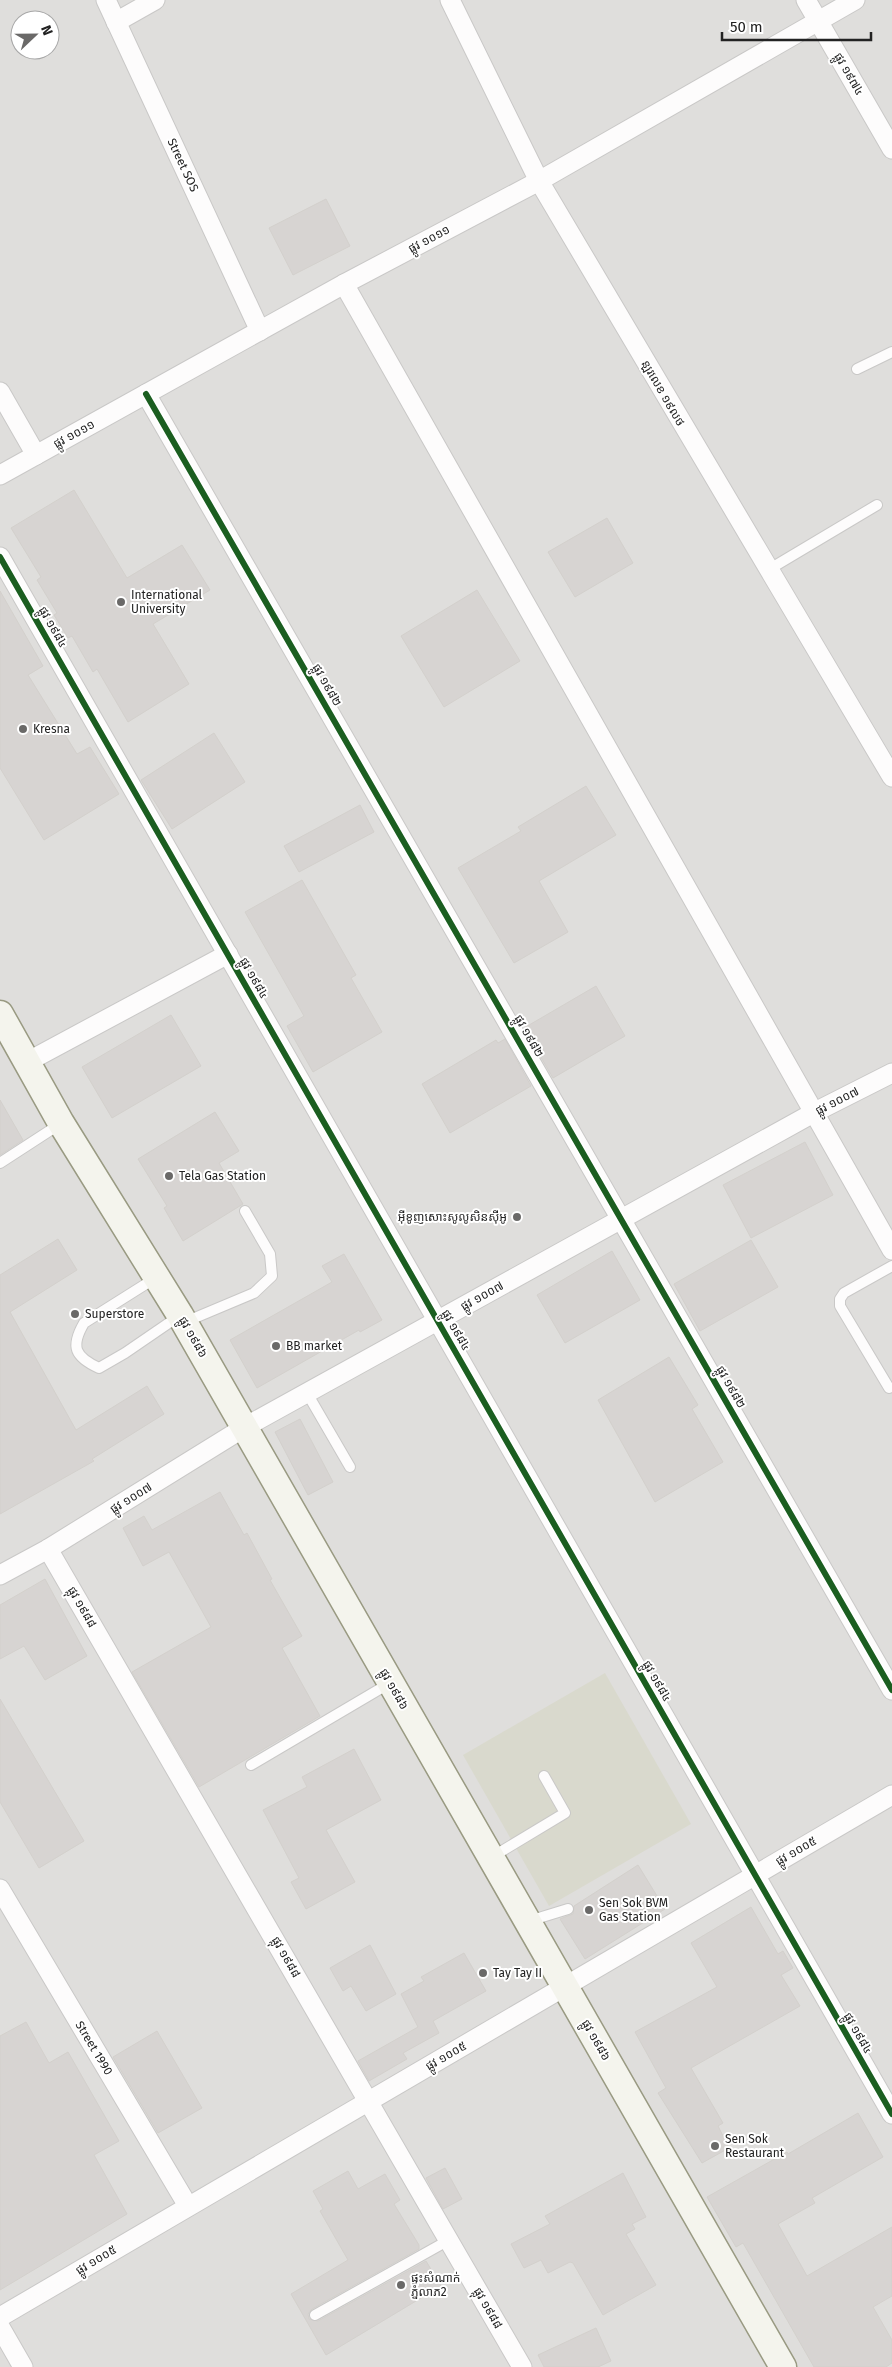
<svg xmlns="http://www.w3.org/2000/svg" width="892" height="2367" viewBox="0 0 892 2367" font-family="'Fira Sans','Noto Sans Khmer',sans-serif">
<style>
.residential{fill:#dfdedc;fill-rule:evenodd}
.construction{fill:#d9d9cd}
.building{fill:#d7d4d2;stroke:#d3d0cc}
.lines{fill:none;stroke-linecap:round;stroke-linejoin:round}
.lane-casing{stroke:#c9c8c7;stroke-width:12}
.street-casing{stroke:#c9c8c7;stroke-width:21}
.secondary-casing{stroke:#999a82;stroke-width:29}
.lane{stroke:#fdfcfc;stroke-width:10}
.street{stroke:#fdfcfc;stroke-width:19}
.secondary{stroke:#f4f4ed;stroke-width:26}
.cycleway-casing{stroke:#fff;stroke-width:9}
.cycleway{stroke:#1b5e20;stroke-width:6}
.poi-dot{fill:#6a6968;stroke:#fff;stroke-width:2}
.labels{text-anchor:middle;stroke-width:4;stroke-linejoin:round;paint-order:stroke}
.street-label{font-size:12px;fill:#222;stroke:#fff}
.poi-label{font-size:12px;fill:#222;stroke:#fff;text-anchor:start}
</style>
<rect width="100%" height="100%" fill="#f0eeeb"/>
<path class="residential" d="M0,0H892V2367H0ZM20,20H50V50H20Z"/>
<polygon class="construction" points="605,1673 691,1824 549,1906 463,1755"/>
<g class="building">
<polygon points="326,199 350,246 293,275 269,228"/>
<polygon points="74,490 127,578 182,545 210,590 153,624 189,684 128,722 97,669 93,672 72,636 68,638 54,615 57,613 37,580 41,577 11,528"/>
<polygon points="607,518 633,563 575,597 548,552"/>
<polygon points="477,590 520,661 444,707 401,636"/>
<polygon points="0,591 43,666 28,675 77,754 90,747 119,794 44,840 0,768"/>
<polygon points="214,733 245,782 172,829 141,780"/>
<polygon points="586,786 616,835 539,881 568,932 514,963 458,868 521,831 518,827"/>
<polygon points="360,805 374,832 299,872 284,846"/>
<polygon points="302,880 356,975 351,978 382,1032 313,1072 287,1026 304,1016 245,912"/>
<polygon points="596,986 625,1036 553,1078 524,1028"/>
<polygon points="171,1015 201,1066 112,1118 82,1067"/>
<polygon points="505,1039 531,1086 450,1133 422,1084 496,1040 498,1043"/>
<polygon points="0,1100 23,1140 0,1155"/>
<polygon points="215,1112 239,1151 219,1163 243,1204 183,1241 164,1208 167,1206 138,1159"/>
<polygon points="805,1142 833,1195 751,1238 723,1185"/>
<polygon points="58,1239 77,1270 10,1312 76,1430 147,1386 164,1414 92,1459 94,1461 0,1514 0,1275"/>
<polygon points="751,1240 778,1287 700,1331 674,1284"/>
<polygon points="612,1251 640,1300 565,1343 537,1295"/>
<polygon points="344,1254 382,1320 360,1332 359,1330 257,1388 230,1340 332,1282 322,1266"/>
<polygon points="669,1357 698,1405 692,1409 723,1462 655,1502 598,1400"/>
<polygon points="300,1419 333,1482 308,1495 275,1432"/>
<polygon points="220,1492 244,1535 247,1533 272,1579 270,1580 302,1636 282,1648 320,1716 199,1787 132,1672 211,1627 169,1552 143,1566 123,1528 144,1516 152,1530"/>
<polygon points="45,1579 87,1656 45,1680 24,1646 0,1659 0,1605"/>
<polygon points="0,1699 84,1841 39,1868 0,1802"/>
<polygon points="354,1749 381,1800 326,1830 355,1882 306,1909 291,1882 299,1878 263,1810 307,1787 302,1777"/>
<polygon points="638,1865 665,1909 585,1959 560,1919 573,1914 574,1906"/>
<polygon points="751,1907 778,1954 783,1951 793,1968 781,1975 800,2006 691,2068 723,2123 718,2126 729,2148 702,2163 658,2093 666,2088 635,2032 717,1987 691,1943"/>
<polygon points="370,1945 396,1994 366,2011 351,1986 343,1991 330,1968"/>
<polygon points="464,1953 486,1991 433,2021 439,2033 403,2053 407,2059 369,2081 358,2061 418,2027 401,1994 424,1981 421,1977"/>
<polygon points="26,2022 49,2063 68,2052 119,2141 94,2155 127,2214 0,2290 0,2036"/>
<polygon points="157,2031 202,2108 158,2133 113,2057"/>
<polygon points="858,2113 883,2157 812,2198 815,2203 778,2224 807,2276 892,2227 892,2296 873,2307 892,2340 892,2363 886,2367 814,2367 743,2243 736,2247 707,2197 787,2152 788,2154"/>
<polygon points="445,2168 462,2199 443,2209 426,2178"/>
<polygon points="348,2171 358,2189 385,2174 400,2200 394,2204 419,2245 419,2249 312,2309 308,2314 309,2319 318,2321 426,2261 441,2286 326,2355 291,2294 348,2260 320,2211 323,2209 313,2191"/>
<polygon points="623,2173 646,2217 632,2224 635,2229 626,2234 656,2285 603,2315 573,2263 570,2262 548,2273 541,2260 524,2268 511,2244 550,2224 545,2216"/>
<polygon points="596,2328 611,2361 598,2367 544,2367 538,2355"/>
</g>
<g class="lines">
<defs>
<g id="lane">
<polyline points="857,369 892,352"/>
<polyline points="768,570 877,505"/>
<polyline points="0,1163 60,1124"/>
<path d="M157,1277L84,1323C70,1347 75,1357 99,1368L125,1353L179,1316"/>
<polyline points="185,1322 254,1293 272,1276 270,1254 245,1211"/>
<polyline points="889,1388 840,1306 840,1299 844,1293 892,1266"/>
<polyline points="307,1393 350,1467"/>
<polyline points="251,1765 390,1683"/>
<polyline points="492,1857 565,1813 544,1776"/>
<polyline points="529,1921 568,1909"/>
<polyline points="315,2315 449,2240"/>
</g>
<g id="street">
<polyline points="106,0 260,331"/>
<polyline points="450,0 539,181 892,777"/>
<polyline points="806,0 892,149"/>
<polyline points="116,22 155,0"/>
<polyline points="344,284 892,1250"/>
<polyline points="0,392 36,455"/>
<polyline points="146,394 892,1690"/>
<polyline points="0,475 344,284 539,181 855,0"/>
<polyline points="0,557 892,2114"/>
<polyline points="27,1062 228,954"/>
<polyline points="48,1549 522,2367"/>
<polyline points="0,1575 48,1549 245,1427 815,1112 892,1073"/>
<polyline points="0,1889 188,2206"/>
<polyline points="0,2317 892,1795"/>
<polyline points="0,2327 23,2367"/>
</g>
<polyline id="secondary" points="0,1014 61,1123 180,1315 783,2367"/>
</defs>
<use href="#lane" class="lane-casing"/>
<use href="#street" class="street-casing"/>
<use href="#secondary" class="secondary-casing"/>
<use href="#lane" class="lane"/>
<use href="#street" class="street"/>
<use href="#secondary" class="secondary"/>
<defs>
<g id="cycleway">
<polyline points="146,394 892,1690"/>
<polyline points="0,557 892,2114"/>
</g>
</defs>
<use href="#cycleway" class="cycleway-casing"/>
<use href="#cycleway" class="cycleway"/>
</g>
<g class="poi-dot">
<circle cx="121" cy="602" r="5"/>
<circle cx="23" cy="729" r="5"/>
<circle cx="169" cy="1176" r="5"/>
<circle cx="517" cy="1217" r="5"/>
<circle cx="75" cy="1314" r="5"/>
<circle cx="276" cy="1346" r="5"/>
<circle cx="589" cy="1910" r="5"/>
<circle cx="483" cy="1973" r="5"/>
<circle cx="715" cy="2146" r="5"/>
<circle cx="401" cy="2285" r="5"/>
</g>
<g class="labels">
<g class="street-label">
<text transform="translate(849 74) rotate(60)" y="4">ផ្លូវ ១៩៧៤</text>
<text transform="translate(183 165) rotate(65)" y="4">Street SOS</text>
<text transform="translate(429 239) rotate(-28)" y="4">ផ្លូវ ១០១១</text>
<text transform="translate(663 393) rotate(60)" y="4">ន្ឡរលេខ ១៩លថ</text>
<text transform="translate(74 434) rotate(-29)" y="4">ផ្លូវ ១០១១</text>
<text transform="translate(53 627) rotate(60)" y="4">ផ្លូវ ១៩៨៤</text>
<text transform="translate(327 685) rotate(60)" y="4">ផ្លូវ ១៩៨២</text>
<text transform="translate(254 978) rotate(60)" y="4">ផ្លូវ ១៩៨៤</text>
<text transform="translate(529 1036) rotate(60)" y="4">ផ្លូវ ១៩៨២</text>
<text transform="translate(837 1101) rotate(-27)" y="4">ផ្លូវ ១០០៧</text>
<text transform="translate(482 1296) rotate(-29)" y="4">ផ្លូវ ១០០៧</text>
<text transform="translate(456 1330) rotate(60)" y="4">ផ្លូវ ១៩៨៤</text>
<text transform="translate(193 1337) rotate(60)" y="4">ផ្លូវ ១៩៨៦</text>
<text transform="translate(731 1387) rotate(60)" y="4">ផ្លូវ ១៩៨២</text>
<text transform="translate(131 1498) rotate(-32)" y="4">ផ្លូវ ១០០៧</text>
<text transform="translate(82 1607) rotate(60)" y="4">ផ្លុវ ១៩៨៨</text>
<text transform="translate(657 1681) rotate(60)" y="4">ផ្លូវ ១៩៨៤</text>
<text transform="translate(394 1689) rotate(60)" y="4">ផ្លូវ ១៩៨៦</text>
<text transform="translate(796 1851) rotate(-30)" y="4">ផ្លូវ ១០០៥</text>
<text transform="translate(286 1957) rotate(60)" y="4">ផ្លុវ ១៩៨៨</text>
<text transform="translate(858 2033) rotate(60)" y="4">ផ្លូវ ១៩៨៤</text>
<text transform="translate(596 2040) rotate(60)" y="4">ផ្លូវ ១៩៨៦</text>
<text transform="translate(94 2048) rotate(59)" y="4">Street 1990</text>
<text transform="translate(446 2056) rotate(-30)" y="4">ផ្លូវ ១០០៥</text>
<text transform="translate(96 2260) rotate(-31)" y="4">ផ្លូវ ១០០៥</text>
<text transform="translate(488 2308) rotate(60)" y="4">ផ្លុវ ១៩៨៨</text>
</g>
<g class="poi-label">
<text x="131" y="599">International<tspan x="131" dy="14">University</tspan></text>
<text x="33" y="733">Kresna</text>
<text x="179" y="1180">Tela Gas Station</text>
<text x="507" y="1221" text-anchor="end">អ៊ីខូញសោះសូលូសិនស៊ីអូ</text>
<text x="85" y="1318">Superstore</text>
<text x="286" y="1350">BB market</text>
<text x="599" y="1907">Sen Sok BVM<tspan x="599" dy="14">Gas Station</tspan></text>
<text x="493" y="1977">Tay Tay II</text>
<text x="725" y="2143">Sen Sok<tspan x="725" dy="14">Restaurant</tspan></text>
<text x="411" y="2282">ផ្ទះសំណាក់<tspan x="411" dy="14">ភ្នំលាភ2</tspan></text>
</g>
</g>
<g transform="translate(35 35) rotate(68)"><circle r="24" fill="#ffffff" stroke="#a7a7a7"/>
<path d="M0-4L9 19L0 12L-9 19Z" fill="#6a6968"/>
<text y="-8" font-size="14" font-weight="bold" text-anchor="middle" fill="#222222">N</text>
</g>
<path d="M722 32v8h149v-8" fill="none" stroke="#222222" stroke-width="2.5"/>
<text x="730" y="32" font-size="15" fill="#222222" stroke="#ffffff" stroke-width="4" paint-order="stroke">50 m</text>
</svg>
